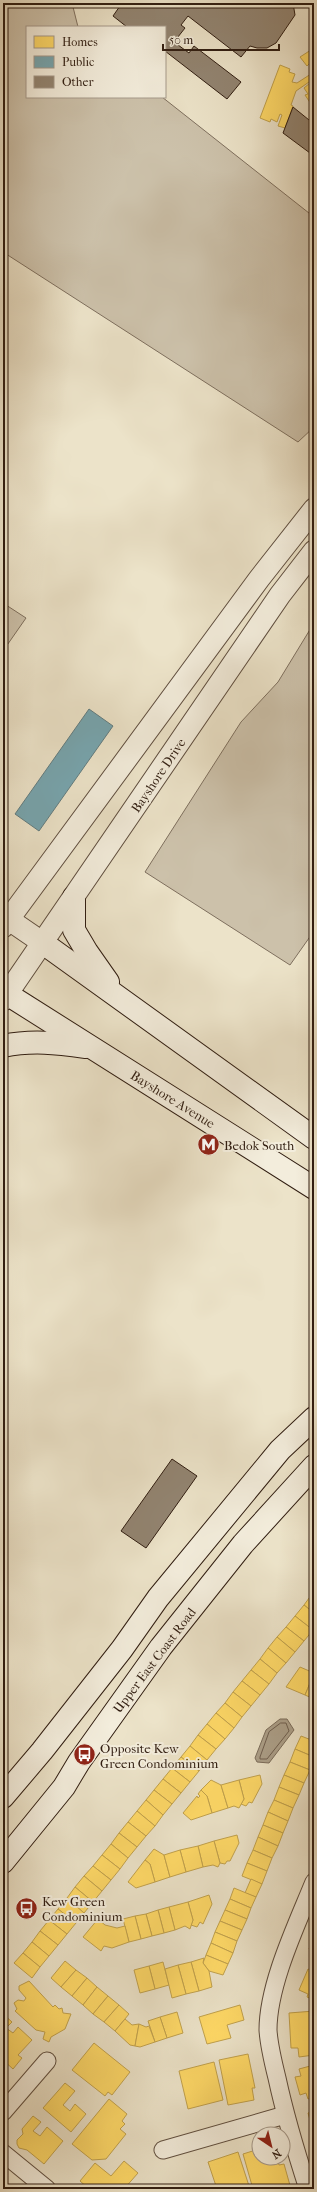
<svg xmlns="http://www.w3.org/2000/svg" width="317" height="2192" viewBox="0 0 317 2192" font-family="'IM FELL French Canon',serif">
<style>
.green{fill:#ccc1aa;stroke:#7e6f5e}
.water{fill:#aca08a;stroke:#7a6c5a}
.homes{fill:#ffd966;stroke:#c1a14c}
.public{fill:#76a5af;stroke:#617c80}
.lines{fill:none;stroke-linecap:round;stroke-linejoin:round}
.shore{stroke:#6e5e4e;stroke-width:1}
.building{fill:#928471;stroke:#301d11}
.minor-casing{stroke:#5f4e3f;stroke-width:19}
.tertiary-casing{stroke:#5f4e3f;stroke-width:23}
.secondary-casing{stroke:#301d11;stroke-width:24}
.minor{stroke:#f3eddc;stroke-width:17}
.tertiary{stroke:#f3eddc;stroke-width:21}
.secondary{stroke:#f3eddc;stroke-width:22}
.labels{text-anchor:middle;stroke-width:4;stroke-linejoin:round;paint-order:stroke}
.street-label{font-size:13px;fill:#301d11;stroke:#f3eddc}
.poi-label{font-size:13px;fill:#301d11;stroke:#f3eddc;text-anchor:start}
</style>
<rect width="100%" height="100%" fill="#ece3c9"/>
<filter id="stains"><feTurbulence type="fractalNoise" baseFrequency=".005" numOctaves="4"/><feColorMatrix values="0 0 0 0 .2 0 0 0 0 .09 0 0 0 0 .02 0 0 0 .5 -.17"/></filter>
<radialGradient id="worn" r=".72"><stop offset=".6" stop-color="#630" stop-opacity="0"/><stop offset="1" stop-color="#630" stop-opacity=".3"/></radialGradient>
<g class="green">
<polygon points="3,3 72,3 78,27 27,27 27,97 162,97 314,217 314,427 298,442 3,252"/>
<polygon points="3,603 26,618 3,651"/>
<polygon points="314,623 314,931 290,965 145,872 241,722 278,682"/>
</g>
<polygon class="water" points="280,1719 287,1719 294,1730 269,1763 257,1762 255,1758 266,1730"/>
<g class="homes">
<polygon points="314,48 314,69 313,70 309,64 307,66 300,57"/>
<polygon points="280,65 290,69 289,72 295,74 292,82 297,83 314,72 314,103 311,104 305,95 308,94 304,88 310,83 309,82 296,91 291,105 293,106 285,128 278,126 282,115 280,114 277,122 271,119 270,122 260,118"/>
<polygon points="312,1594 314,1595 314,1613 304,1605"/>
<polygon points="304,1605 314,1613 313,1630 295,1616"/>
<polygon points="295,1616 313,1630 304,1641 286,1627"/>
<polygon points="286,1627 304,1641 295,1652 277,1637"/>
<polygon points="277,1637 295,1652 286,1663 268,1648"/>
<polygon points="268,1648 286,1663 277,1673 260,1659"/>
<polygon points="260,1659 277,1673 269,1684 251,1670"/>
<polygon points="300,1667 314,1673 305,1695 286,1687"/>
<polygon points="251,1670 269,1684 260,1695 242,1681"/>
<polygon points="314,1674 314,1699 305,1695"/>
<polygon points="242,1681 260,1695 251,1706 233,1692"/>
<polygon points="233,1692 251,1706 242,1717 225,1703"/>
<polygon points="225,1703 242,1717 234,1728 216,1713"/>
<polygon points="216,1713 234,1728 225,1739 207,1724"/>
<polygon points="207,1724 225,1739 216,1749 198,1735"/>
<polygon points="198,1735 216,1749 207,1760 190,1746"/>
<polygon points="301,1736 314,1741 314,1757 295,1749"/>
<polygon points="190,1746 207,1760 199,1771 181,1757"/>
<polygon points="295,1749 314,1757 310,1770 290,1762"/>
<polygon points="181,1757 199,1771 190,1782 172,1768"/>
<polygon points="290,1762 310,1770 304,1783 284,1775"/>
<polygon points="172,1768 190,1782 181,1793 163,1779"/>
<polygon points="260,1775 262,1784 252,1803 249,1802 246,1806 241,1804 244,1799 239,1780"/>
<polygon points="284,1775 304,1783 299,1795 279,1787"/>
<polygon points="163,1779 181,1793 172,1804 154,1790"/>
<polygon points="211,1780 221,1785 228,1808 212,1813 207,1796 201,1790"/>
<polygon points="239,1780 244,1799 239,1808 234,1806 228,1808 221,1785"/>
<polygon points="279,1787 299,1795 293,1808 274,1800"/>
<polygon points="154,1790 172,1804 163,1815 146,1800"/>
<polygon points="201,1790 207,1796 212,1813 191,1820 183,1813 197,1796 198,1798 200,1796 198,1794"/>
<polygon points="146,1800 163,1815 155,1826 137,1811"/>
<polygon points="274,1800 293,1808 288,1821 268,1812"/>
<polygon points="137,1811 155,1826 146,1836 128,1822"/>
<polygon points="268,1812 288,1821 283,1833 263,1825"/>
<polygon points="128,1822 146,1836 137,1847 119,1833"/>
<polygon points="263,1825 283,1833 278,1846 258,1837"/>
<polygon points="119,1833 137,1847 128,1858 111,1844"/>
<polygon points="237,1835 239,1843 230,1861 227,1861 225,1864 220,1863 214,1841"/>
<polygon points="258,1837 278,1846 272,1858 253,1850"/>
<polygon points="214,1841 220,1863 218,1867 213,1865 203,1867 198,1846"/>
<polygon points="111,1844 128,1858 120,1869 102,1855"/>
<polygon points="198,1846 203,1867 186,1872 180,1850"/>
<polygon points="154,1849 164,1855 170,1877 155,1882 150,1864 145,1860"/>
<polygon points="180,1850 186,1872 170,1877 164,1855"/>
<polygon points="253,1850 272,1858 267,1871 247,1863"/>
<polygon points="102,1855 120,1869 111,1880 93,1866"/>
<polygon points="145,1860 150,1864 155,1882 136,1888 128,1882"/>
<polygon points="247,1863 267,1871 262,1884 242,1876"/>
<polygon points="93,1866 111,1880 102,1891 84,1876"/>
<polygon points="84,1876 102,1891 93,1902 75,1887"/>
<polygon points="251,1879 262,1884 256,1897 245,1893"/>
<polygon points="75,1887 93,1902 84,1913 67,1898"/>
<polygon points="234,1888 256,1897 251,1908 230,1899"/>
<polygon points="209,1895 212,1904 203,1924 200,1922 197,1927 191,1925 193,1920 188,1902"/>
<polygon points="67,1898 84,1913 76,1923 58,1909"/>
<polygon points="230,1899 251,1908 247,1919 225,1910"/>
<polygon points="188,1902 193,1920 190,1929 185,1926 175,1930 169,1907"/>
<polygon points="169,1907 175,1930 164,1933 158,1910"/>
<polygon points="58,1909 76,1923 67,1934 49,1920"/>
<polygon points="158,1910 164,1933 152,1936 146,1914"/>
<polygon points="225,1910 247,1919 242,1930 220,1921"/>
<polygon points="146,1914 152,1936 141,1939 135,1916"/>
<polygon points="135,1916 141,1939 129,1942 123,1919"/>
<polygon points="98,1919 105,1925 117,1928 125,1926 129,1942 112,1948 104,1946 101,1951 83,1937"/>
<polygon points="49,1920 67,1934 58,1945 40,1931"/>
<polygon points="220,1921 242,1930 237,1941 215,1932"/>
<polygon points="40,1931 58,1945 49,1956 32,1942"/>
<polygon points="215,1932 237,1941 233,1953 211,1943"/>
<polygon points="314,1937 314,1952 309,1949"/>
<polygon points="32,1942 49,1956 40,1967 23,1953"/>
<polygon points="211,1943 233,1953 228,1964 206,1955"/>
<polygon points="23,1953 40,1967 32,1978 14,1963"/>
<polygon points="206,1955 228,1964 223,1975 209,1971 203,1963"/>
<polygon points="204,1958 203,1963 209,1971 212,1987 199,1991 191,1962"/>
<polygon points="65,1961 76,1970 61,1987 51,1978"/>
<polygon points="163,1962 169,1985 155,1989 149,1966"/>
<polygon points="191,1962 199,1991 186,1994 178,1965"/>
<polygon points="178,1965 186,1994 172,1998 165,1969"/>
<polygon points="149,1966 155,1989 140,1993 134,1970"/>
<polygon points="308,1969 314,1971 314,2000 307,1997 308,1994 299,1990"/>
<polygon points="76,1970 87,1978 72,1996 61,1987"/>
<polygon points="87,1978 97,1987 83,2005 72,1996"/>
<polygon points="29,1981 53,2007 55,2005 59,2009 62,2008 63,2013 71,2014 65,2029 51,2037 49,2042 43,2039 45,2032 36,2030 15,2011 17,2009 14,2003 18,2000 24,2001 26,1998 19,1990 19,1986"/>
<polygon points="97,1987 108,1996 93,2014 83,2005"/>
<polygon points="108,1996 119,2005 104,2022 93,2014"/>
<polygon points="119,2005 129,2014 115,2031 104,2022"/>
<polygon points="240,2005 244,2020 227,2025 231,2038 207,2044 199,2017"/>
<polygon points="314,2011 314,2055 299,2057 298,2048 291,2048 289,2013"/>
<polygon points="177,2012 183,2033 167,2038 160,2017"/>
<polygon points="3,2014 12,2022 6,2028 13,2033 18,2027 32,2040 18,2055 22,2058 13,2069 3,2060"/>
<polygon points="160,2017 167,2038 155,2042 148,2021"/>
<polygon points="125,2019 132,2025 139,2024 135,2046 130,2045 115,2031"/>
<polygon points="139,2024 146,2027 149,2026 155,2042 140,2047 135,2046"/>
<polygon points="94,2043 130,2072 112,2095 108,2092 105,2096 72,2070"/>
<polygon points="248,2054 255,2088 252,2088 254,2100 228,2105 219,2060"/>
<polygon points="214,2062 223,2100 188,2109 179,2071"/>
<polygon points="314,2065 314,2097 308,2099 306,2093 300,2095 295,2077 301,2076 299,2069"/>
<polygon points="65,2083 75,2091 63,2105 70,2111 75,2104 86,2114 71,2132 43,2108"/>
<polygon points="109,2099 127,2114 122,2121 125,2124 120,2129 126,2134 106,2159 92,2160 72,2144"/>
<polygon points="314,2111 314,2134 308,2113"/>
<polygon points="33,2116 41,2122 33,2131 40,2136 47,2127 63,2141 44,2164 27,2150 19,2148 17,2144 17,2140 23,2134 22,2129"/>
<polygon points="259,2149 259,2158 277,2158 279,2165 284,2164 291,2189 253,2189 243,2154"/>
<polygon points="238,2152 250,2189 217,2189 208,2162"/>
<polygon points="124,2161 138,2173 124,2189 89,2189 80,2181 95,2163 111,2176"/>
</g>
<polygon class="public" points="89,709 113,726 39,831 15,814"/>
<g class="lines">
<polygon class="shore" points="281,1723 286,1723 289,1731 267,1759 260,1759 260,1757 269,1732"/>
</g>
<g class="building">
<polygon points="122,3 293,3 295,15 276,43 267,48 257,48 250,46 241,57 188,16 181,25 185,28 174,42 189,53 194,46 241,82 227,99 165,51 165,27 127,27 113,16"/>
<polygon points="293,107 314,124 314,156 283,133"/>
<polygon points="172,1459 197,1476 146,1548 121,1531"/>
</g>
<g class="lines">
<defs>
<g id="minor">
<polyline points="3,2112 47,2061"/>
<polyline points="163,2150 285,2115"/>
<polyline points="3,2153 47,2189"/>
<path d="M308,2189C296,2152 285,2115 277,2078C273,2062 269,2046 268,2030C268,1984 297,1924 314,1882"/>
</g>
<g id="tertiary">
<polyline points="8,919 43,943"/>
<polyline points="3,927 259,579 314,509"/>
<polyline points="3,1000 280,595 314,551"/>
</g>
<g id="secondary">
<polyline points="74,897 74,930 87,952 108,982"/>
<polyline points="43,943 314,1138"/>
<polyline points="7,994 314,1188"/>
<path d="M3,1046C32,1040 57,1043 86,1047"/>
<polyline points="3,1797 42,1751 122,1649 158,1598 280,1450 314,1418"/>
<polyline points="3,1862 64,1787 79,1762 161,1647 243,1544 314,1466"/>
</g>
</defs>
<use href="#minor" class="minor-casing"/>
<use href="#tertiary" class="tertiary-casing"/>
<use href="#secondary" class="secondary-casing"/>
<use href="#minor" class="minor"/>
<use href="#tertiary" class="tertiary"/>
<use href="#secondary" class="secondary"/>
</g>
<defs>
<symbol id="metro-disc" viewBox="-11 -11 22 22"><circle r="9.5" fill="#8f2418" stroke="#f3eddc"/><path d="M-5.5 5V-5H-3L0 0L3-5H5.5V5H3V-.5L0 4L-3-.5V5Z" fill="#fff"/></symbol>
<symbol id="bus-disc" viewBox="-11 -11 22 22"><circle r="9.5" fill="#8f2418" stroke="#f3eddc"/><path d="M-5-6H5V4H4V6H2V4H-2V6H-4V4H-5ZM-3.5-4V0h7V-4ZM-3.5 1.2v1.5H-2V1.2ZM2 1.2v1.5H3.5V1.2Z" fill="#fff"/></symbol>
</defs>
<g fill-rule="evenodd">
<use href="#metro-disc" x="196" y="1132" width="25" height="25"/>
<use href="#bus-disc" x="72" y="1742" width="25" height="25"/>
<use href="#bus-disc" x="14" y="1896" width="25" height="25"/>
</g>
<g class="labels">
<g class="street-label">
<text transform="translate(158 775) rotate(-56)" y="5">Bayshore Drive</text>
<text transform="translate(173 1099) rotate(32)" y="5">Bayshore Avenue</text>
<text transform="translate(154 1660) rotate(-53)" y="5">Upper East Coast Road</text>
</g>
<g class="poi-label">
<text x="224" y="1150">Bedok South</text>
<text x="100" y="1753">Opposite Kew<tspan x="100" dy="15">Green Condominium</tspan></text>
<text x="42" y="1906">Kew Green<tspan x="42" dy="15">Condominium</tspan></text>
</g>
</g>
<rect width="317" height="2192" fill="none" stroke="#ece3c9" stroke-width="16"/>
<rect x="4" y="4" width="309" height="2184" fill="none" stroke="#301d11" stroke-width="2"/>
<rect x="8" y="8" width="301" height="2176" fill="none" stroke="#301d11"/>
<rect x="26" y="26" width="140" height="72" fill="#f3eddc" stroke="#a59a8b"/>
<rect x="34" y="36" width="20" height="12" fill="#ffd966" stroke="#a59a8b"/>
<text x="62" y="46" font-size="12" fill="#301d11">Homes</text>
<rect x="34" y="56" width="20" height="12" fill="#76a5af" stroke="#a59a8b"/>
<text x="62" y="66" font-size="12" fill="#301d11">Public</text>
<rect x="34" y="76" width="20" height="12" fill="#928471" stroke="#a59a8b"/>
<text x="62" y="86" font-size="12" fill="#301d11">Other</text>
<g transform="translate(271 2146) rotate(145)"><circle r="19" fill="#f3eddc" stroke="#a59a8b"/>
<path d="M0-3L7 15L0 10L-7 15Z" fill="#8f2418"/>
<text y="-6" font-size="11" font-weight="bold" text-anchor="middle" fill="#301d11">N</text>
</g>
<path d="M163 44v6h116v-6" fill="none" stroke="#301d11" stroke-width="2"/>
<text x="169" y="44" font-size="12" fill="#301d11" stroke="#f3eddc" stroke-width="3" paint-order="stroke">50 m</text>
<rect width="100%" height="100%" filter="url(#stains)"/>
<rect width="100%" height="100%" fill="url(#worn)"/>
</svg>
